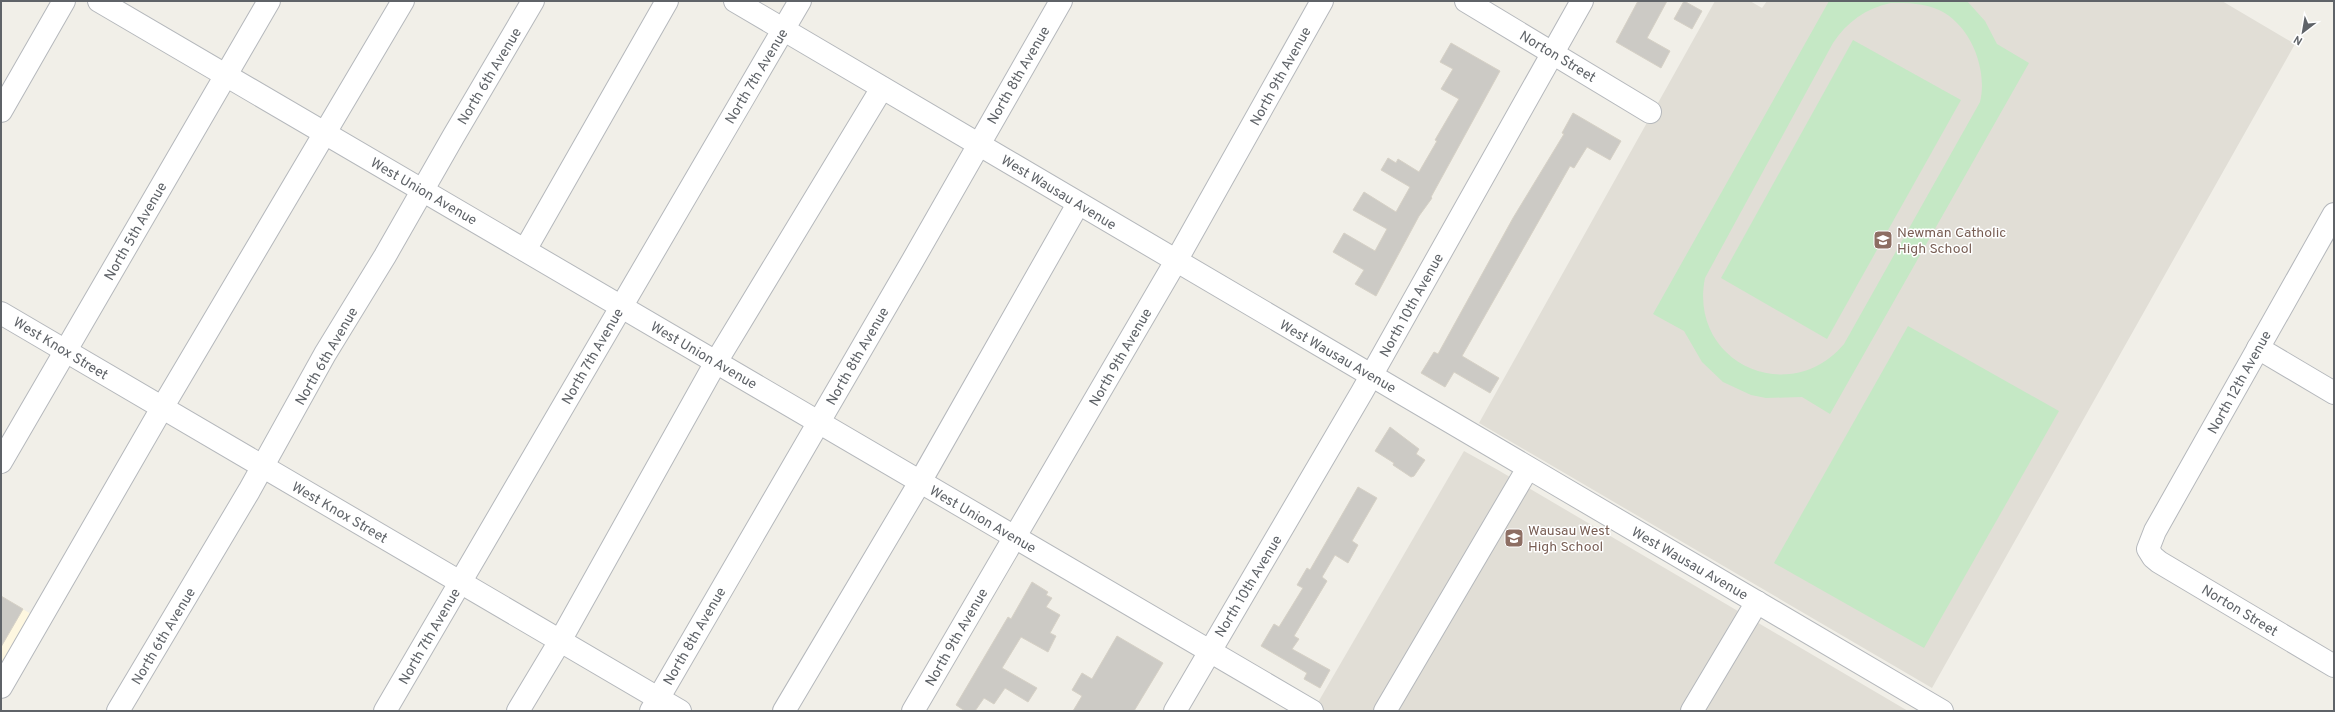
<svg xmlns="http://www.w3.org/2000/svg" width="2335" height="712" viewBox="0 0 2335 712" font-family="Overpass,sans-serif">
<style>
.commercial{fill:#fef7e0}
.education{fill:#e1ded6}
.green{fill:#c5e8c5;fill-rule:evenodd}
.building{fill:#cccac5;stroke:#d6d1c6}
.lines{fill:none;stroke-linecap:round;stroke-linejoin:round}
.minor-casing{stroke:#b5b8bc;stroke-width:24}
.minor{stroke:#fff;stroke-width:22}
.labels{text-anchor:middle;stroke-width:3;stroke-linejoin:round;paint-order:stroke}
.street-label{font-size:14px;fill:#5f6368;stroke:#fff}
.education-label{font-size:14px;fill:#785e54;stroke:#fff;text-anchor:start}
</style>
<rect width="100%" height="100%" fill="#f1efe8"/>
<polygon class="commercial" points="1,596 36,617 1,676"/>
<g class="education">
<polygon points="1715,1 1750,1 1762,8 1767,1 2222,1 2295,44 1932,688 1479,423"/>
<polygon points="1464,451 1498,470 1908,711 1313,711"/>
</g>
<g class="green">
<path d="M1829,1H1967L1985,21L1997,44L2029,63L1830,414L1802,397L1766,398L1751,395L1723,382L1702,362L1684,331L1653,314ZM1891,3C1908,3 1924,3 1939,10C1971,25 1988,70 1980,102L1844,344C1789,409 1688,362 1705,278L1833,43C1847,22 1866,8 1891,3Z"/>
<polygon points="1853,40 1961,100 1827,339 1721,278"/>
<polygon points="1908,326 2059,411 1924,648 1774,563"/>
</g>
<g class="building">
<polygon points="1638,1 1667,1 1647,38 1670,51 1661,68 1616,42"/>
<polygon points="1684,1 1702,11 1692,29 1674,19"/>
<polygon points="1451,43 1500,71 1431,197 1432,198 1419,216 1376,296 1355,284 1364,270 1333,252 1344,233 1375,251 1387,229 1353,210 1364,192 1396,212 1410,187 1381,170 1388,158 1396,163 1398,159 1419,172 1437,141 1435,140 1459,99 1441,89 1453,69 1440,62"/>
<polygon points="1573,113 1621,141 1610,160 1587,147 1574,168 1570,166 1462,356 1499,378 1490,393 1454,372 1445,387 1421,373 1434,352 1438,354 1513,218 1564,134 1562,133"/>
<polygon points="1390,427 1419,449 1416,454 1425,460 1414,476 1411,477 1393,465 1394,463 1375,451"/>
<polygon points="1358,487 1377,498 1352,541 1358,545 1348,563 1335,555 1322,577 1327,581 1294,636 1299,639 1292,649 1330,670 1320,688 1304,679 1307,673 1261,646 1274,624 1279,627 1303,588 1297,585 1307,568 1310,570"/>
<polygon points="1032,582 1048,592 1046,595 1052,598 1046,607 1060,615 1050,633 1056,636 1048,652 1021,637 1002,668 1037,688 1028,702 1005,688 994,704 984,698 975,711 965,711 956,705 1008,617 1011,619"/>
<polygon points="1,596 23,609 1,647"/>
<polygon points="1117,636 1163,663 1134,711 1073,711 1082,696 1072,690 1082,673 1092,679"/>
</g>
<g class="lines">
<defs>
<g id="minor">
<polyline points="99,1 1312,711"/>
<polyline points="735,1 1942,711"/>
<polyline points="1466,1 1650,112"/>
<polyline points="1,111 64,1"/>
<polyline points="2334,214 2155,531 2148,549 2153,557 2159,562 2334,666"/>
<polyline points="525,250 667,1"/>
<polyline points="1,313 680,711"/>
<polyline points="2258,348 2334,393"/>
<polyline points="1,462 269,1"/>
<polyline points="1,687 162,408 403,1"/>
<polyline points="118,711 249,491 325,354 385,256 453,137 533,1"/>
<polyline points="385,711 800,1"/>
<polyline points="518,711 560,641 716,362 882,88"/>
<polyline points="651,711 913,260 1061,1"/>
<polyline points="784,711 920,482 1078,204"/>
<polyline points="913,711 1176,261 1322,1"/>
<polyline points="1175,711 1362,392 1582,1"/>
<polyline points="1385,711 1528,468"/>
<polyline points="1692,711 1757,602"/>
</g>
</defs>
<use href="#minor" class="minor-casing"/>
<use href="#minor" class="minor"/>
</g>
<defs>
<symbol id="school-square" viewBox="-11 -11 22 22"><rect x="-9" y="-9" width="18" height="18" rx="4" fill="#8d6e63" stroke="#fff"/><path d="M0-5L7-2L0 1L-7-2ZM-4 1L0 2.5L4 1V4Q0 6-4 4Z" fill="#fff"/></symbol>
</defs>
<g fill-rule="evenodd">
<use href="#school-square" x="1872" y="229" width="22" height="22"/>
<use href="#school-square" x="1503" y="527" width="22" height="22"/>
</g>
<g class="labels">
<g class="street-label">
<text transform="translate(1558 56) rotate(31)" y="5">Norton Street</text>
<text transform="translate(1018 75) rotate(-60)" y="5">North 8th Avenue</text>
<text transform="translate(489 76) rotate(-59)" y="5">North 6th Avenue</text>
<text transform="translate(756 76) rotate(-59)" y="5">North 7th Avenue</text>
<text transform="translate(1280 76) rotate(-61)" y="5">North 9th Avenue</text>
<text transform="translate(424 191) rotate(30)" y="5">West Union Avenue</text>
<text transform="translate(1059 192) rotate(31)" y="5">West Wausau Avenue</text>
<text transform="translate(135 231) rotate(-60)" y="5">North 5th Avenue</text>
<text transform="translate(1411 305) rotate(-61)" y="5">North 10th Avenue</text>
<text transform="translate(61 348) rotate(31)" y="5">West Knox Street</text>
<text transform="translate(704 355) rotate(30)" y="5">West Union Avenue</text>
<text transform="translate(326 356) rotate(-60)" y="5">North 6th Avenue</text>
<text transform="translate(592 356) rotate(-60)" y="5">North 7th Avenue</text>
<text transform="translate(857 356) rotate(-60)" y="5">North 8th Avenue</text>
<text transform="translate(1338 356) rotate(30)" y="5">West Wausau Avenue</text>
<text transform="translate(1120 357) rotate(-60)" y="5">North 9th Avenue</text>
<text transform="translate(2239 382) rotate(-61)" y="5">North 12th Avenue</text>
<text transform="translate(340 512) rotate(30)" y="5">West Knox Street</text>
<text transform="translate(983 519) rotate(30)" y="5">West Union Avenue</text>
<text transform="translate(1690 563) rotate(30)" y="5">West Wausau Avenue</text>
<text transform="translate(1248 586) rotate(-59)" y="5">North 10th Avenue</text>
<text transform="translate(2240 610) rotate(31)" y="5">Norton Street</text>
<text transform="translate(163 636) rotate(-59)" y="5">North 6th Avenue</text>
<text transform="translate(429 636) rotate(-60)" y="5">North 7th Avenue</text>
<text transform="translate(694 636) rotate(-60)" y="5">North 8th Avenue</text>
<text transform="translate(956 637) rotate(-60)" y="5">North 9th Avenue</text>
</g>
<g class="education-label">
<text x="1897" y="237">Newman Catholic<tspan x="1897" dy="16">High School</tspan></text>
<text x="1528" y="535">Wausau West<tspan x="1528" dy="16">High School</tspan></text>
</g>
</g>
<rect width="2335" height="712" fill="none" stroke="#5f6368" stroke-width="4"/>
<g transform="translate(2303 32) rotate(211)" stroke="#ffffff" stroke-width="3" paint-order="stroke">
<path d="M0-3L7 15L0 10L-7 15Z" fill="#5f6368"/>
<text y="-6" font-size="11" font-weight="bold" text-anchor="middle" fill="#5f6368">N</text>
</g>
</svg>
